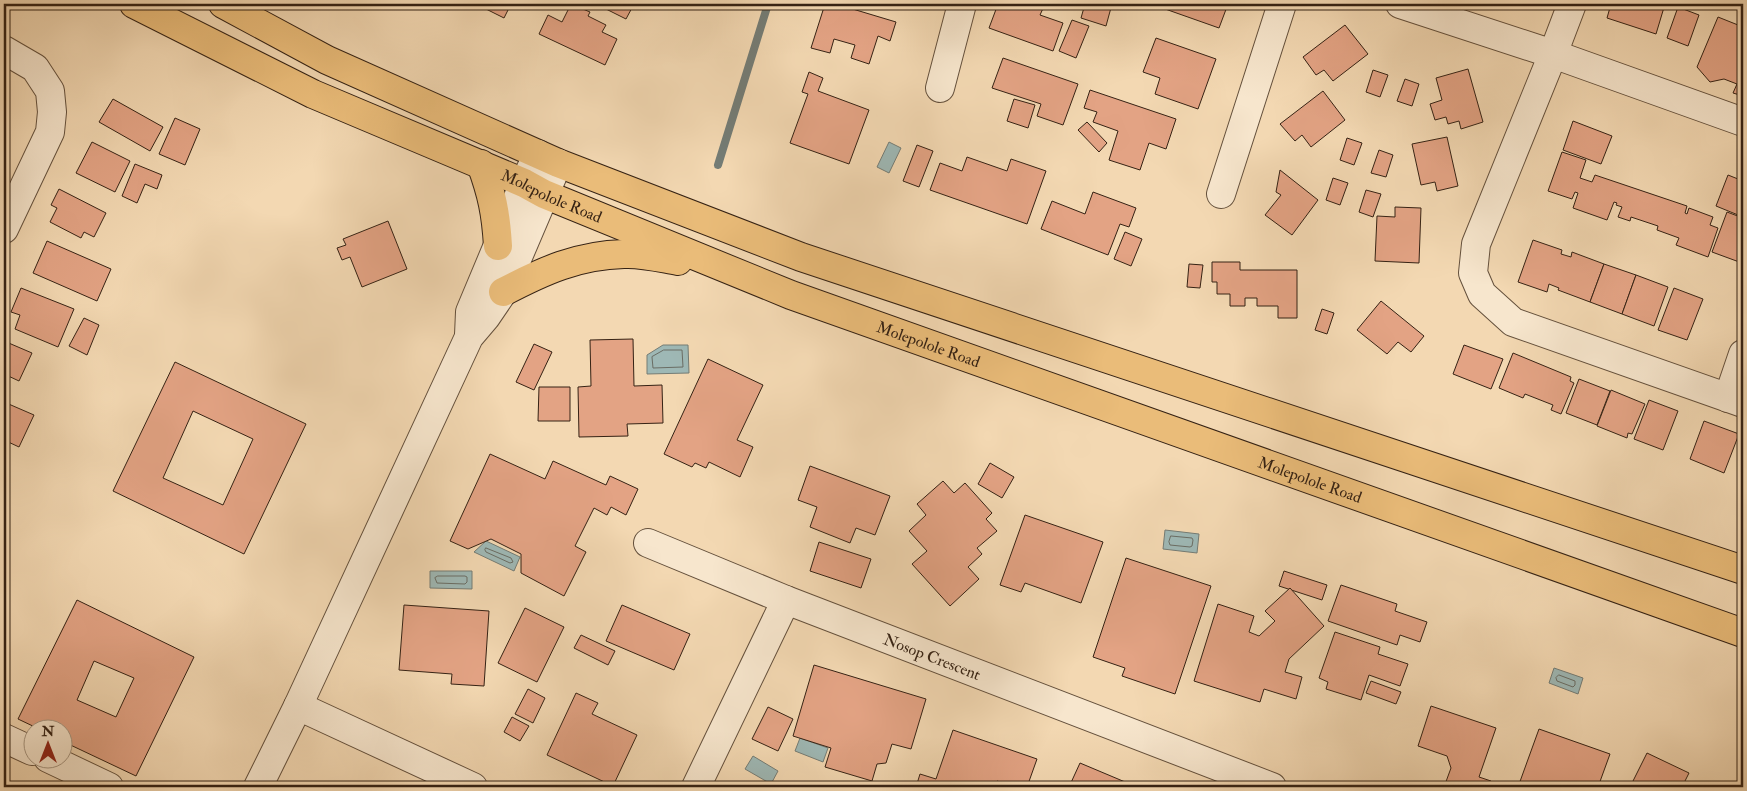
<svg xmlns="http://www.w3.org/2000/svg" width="1747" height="791" viewBox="0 0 1747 791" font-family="'IM FELL Double Pica',serif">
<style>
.water{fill:#9eb8b5;stroke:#747c75}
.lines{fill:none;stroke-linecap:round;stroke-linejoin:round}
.shore{stroke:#6a6d64;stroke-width:1}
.stream{stroke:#747c75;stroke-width:8}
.building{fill:#e3a384;stroke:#352214;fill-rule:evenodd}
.minor-casing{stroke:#64503c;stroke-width:30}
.major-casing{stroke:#352214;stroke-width:30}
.minor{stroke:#f7e6cd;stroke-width:28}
.major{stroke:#eabc79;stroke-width:28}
.labels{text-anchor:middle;stroke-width:4;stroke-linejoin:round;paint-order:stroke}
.street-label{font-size:16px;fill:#352214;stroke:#f7e6cd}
</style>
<rect width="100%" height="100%" fill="#f3d8b2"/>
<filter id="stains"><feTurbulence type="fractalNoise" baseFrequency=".004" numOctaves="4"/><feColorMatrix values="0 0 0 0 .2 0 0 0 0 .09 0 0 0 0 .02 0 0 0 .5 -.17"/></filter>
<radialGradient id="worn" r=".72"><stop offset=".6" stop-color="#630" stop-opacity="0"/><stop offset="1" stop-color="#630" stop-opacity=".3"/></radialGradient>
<g class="water">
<polygon points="889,142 901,148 889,173 877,167"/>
<polygon points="663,345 688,345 689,373 647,374 647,355"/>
<polygon points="1165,530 1199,534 1197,553 1163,549"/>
<polygon points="486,541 520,557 514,571 474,552"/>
<polygon points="430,571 472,571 472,589 430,588"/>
<polygon points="1554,668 1583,678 1578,694 1549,683"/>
<polygon points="800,738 828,748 823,762 795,751"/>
<polygon points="753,756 778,771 771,784 745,769"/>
</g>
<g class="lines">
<g class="shore">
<polygon points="664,350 682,350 683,367 653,368 652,357"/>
<polygon points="1171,536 1192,538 1193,540 1192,546 1190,547 1170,545 1169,542"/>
<polygon points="486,548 511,558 513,562 510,563 486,552 485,550"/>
<polygon points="438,576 465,576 467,577 467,582 465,584 437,583 435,578"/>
<polygon points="1559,675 1575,681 1575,685 1573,687 1557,681 1556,678"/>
</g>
<polyline class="stream" points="718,165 768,4"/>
</g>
<g class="building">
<polygon points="476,4 511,4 504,18"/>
<polygon points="571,4 590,12 588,16 606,25 602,32 617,39 605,65 539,34 548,15 562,22"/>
<polygon points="596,4 634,4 626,19"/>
<polygon points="825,4 836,4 896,22 890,41 878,36 869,64 851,58 855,45 834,39 830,53 811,48"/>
<polygon points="998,4 1045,4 1040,15 1063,23 1053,51 989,28"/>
<polygon points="1085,4 1112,4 1106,26 1081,18"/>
<polygon points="1151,4 1228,4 1219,28"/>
<polygon points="1611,4 1665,4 1656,34 1607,18"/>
<polygon points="1678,7 1699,15 1688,46 1667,38"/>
<polygon points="1718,17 1743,27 1743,96 1733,93 1737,84 1724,79 1710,82 1697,67"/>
<polygon points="1072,20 1089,26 1076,58 1059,51"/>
<polygon points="1345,25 1368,54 1333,81 1324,70 1316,75 1303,57"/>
<polygon points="1156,38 1216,59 1198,109 1155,94 1160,78 1143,72"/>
<polygon points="1003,58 1078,84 1063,125 1037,116 1041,104 992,88"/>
<polygon points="1468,69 1483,122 1461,129 1459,121 1448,124 1446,117 1435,120 1430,104 1442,100 1436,78"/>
<polygon points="1373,70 1388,75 1380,97 1366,92"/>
<polygon points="809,72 823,78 818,91 869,110 849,164 790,143 808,94 802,92"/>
<polygon points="1405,79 1419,84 1412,106 1397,101"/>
<polygon points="1090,90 1176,119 1166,149 1149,143 1140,170 1109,160 1118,131 1093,122 1097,112 1084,108"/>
<polygon points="1323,91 1345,120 1311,147 1302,135 1295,141 1280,124"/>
<polygon points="113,99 163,127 150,151 99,122"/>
<polygon points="1014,99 1035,105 1028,128 1007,121"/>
<polygon points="175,118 200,129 185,165 159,154"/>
<polygon points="1573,121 1612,136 1601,164 1563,150"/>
<polygon points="1087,122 1107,143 1099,152 1078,130"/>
<polygon points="1447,137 1458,186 1437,191 1435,182 1421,185 1412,144"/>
<polygon points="1347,138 1362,143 1354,165 1340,160"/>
<polygon points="92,142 130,161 115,192 76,173"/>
<polygon points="917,145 933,151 919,187 903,181"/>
<polygon points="1379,150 1393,155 1386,177 1371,173"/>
<polygon points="1562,152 1586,160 1580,178 1592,182 1595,175 1687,206 1685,213 1687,214 1689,208 1713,217 1710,225 1718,228 1708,257 1676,245 1679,238 1657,230 1658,226 1631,217 1630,221 1618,217 1622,207 1616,205 1617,203 1614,202 1607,220 1573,208 1578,193 1575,192 1572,199 1548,191"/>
<polygon points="967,157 1007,171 1011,159 1046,171 1027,224 930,190 940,163 962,171"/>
<polygon points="135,164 162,175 157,189 145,184 137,203 122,196"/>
<polygon points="1280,170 1318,200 1292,235 1265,215 1281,195 1276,192"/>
<polygon points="1728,175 1743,181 1743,217 1716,206"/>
<polygon points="1333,178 1348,183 1340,205 1326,200"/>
<polygon points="59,189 106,213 94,237 84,232 81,238 50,222 57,208 51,205"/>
<polygon points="1366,190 1381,194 1373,217 1359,212"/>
<polygon points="1093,192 1136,208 1129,227 1120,224 1108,255 1041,229 1052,201 1085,214"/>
<polygon points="1395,207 1421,208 1419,263 1375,261 1377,216 1395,217"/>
<polygon points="1727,212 1743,218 1742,263 1712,252"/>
<polygon points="388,221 407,269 362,287 350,257 342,260 337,248 346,245 343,239"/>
<polygon points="1125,232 1142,239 1131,266 1114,259"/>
<polygon points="1533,240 1562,250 1561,254 1571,257 1572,252 1604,264 1590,302 1558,290 1559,288 1549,284 1547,292 1518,282"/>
<polygon points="47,241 111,269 97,301 33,273"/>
<polygon points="1212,262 1240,262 1240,270 1297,270 1297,318 1278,318 1278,306 1257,306 1257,298 1245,298 1245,306 1230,306 1230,294 1217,294 1217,282 1212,282"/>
<polygon points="1189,264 1203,265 1200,288 1187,287"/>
<polygon points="1604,264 1636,275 1622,314 1590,302"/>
<polygon points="1636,275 1668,287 1654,326 1622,314"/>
<polygon points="21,288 74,309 58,347 15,329 20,315 11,312"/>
<polygon points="1674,288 1703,299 1687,340 1658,330"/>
<polygon points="1381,301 1424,336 1411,352 1398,342 1387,354 1357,330"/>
<polygon points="1322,309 1334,313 1327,334 1315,330"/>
<polygon points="84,318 99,325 87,355 69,346"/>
<polygon points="633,339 634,386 662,385 663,423 627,424 628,436 579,437 578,387 591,386 590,340"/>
<polygon points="4,341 32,353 19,381 4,374"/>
<polygon points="534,344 552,352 534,390 516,382"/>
<polygon points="1464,345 1503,359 1491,389 1453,374"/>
<polygon points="1513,353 1571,377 1570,381 1574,383 1561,414 1551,410 1553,405 1525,394 1523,398 1499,388"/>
<polygon points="708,359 763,385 737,440 753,447 740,477 709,462 706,468 695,463 692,467 664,454"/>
<path d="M175,362L306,424L244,554L113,491ZM193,411L253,439L223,505L163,478Z"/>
<polygon points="1579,379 1610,391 1597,425 1566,413"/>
<polygon points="539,387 570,387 570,421 538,421"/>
<polygon points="1611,390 1645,404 1632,434 1628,433 1627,438 1597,426"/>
<polygon points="1649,400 1678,411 1663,450 1634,439"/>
<polygon points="4,402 34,415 19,447 4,440"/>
<polygon points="1704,421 1739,434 1724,473 1690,459"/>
<polygon points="490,454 545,479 553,461 606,485 610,476 638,489 626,515 611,507 607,515 594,508 575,546 586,552 564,596 521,573 521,554 491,539 468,549 450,541"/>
<polygon points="990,463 1014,477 1002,498 978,484"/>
<polygon points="810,466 890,496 875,535 856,528 850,543 810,527 817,507 798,500"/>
<polygon points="943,481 954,493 965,483 992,513 986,519 997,531 977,548 982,554 968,567 979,579 950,606 912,564 927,551 909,531 926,515 917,504"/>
<polygon points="1025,515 1103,542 1081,603 1025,583 1021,592 1000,585"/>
<polygon points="819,542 871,559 861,588 810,571"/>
<polygon points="1126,558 1211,586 1175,694 1122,676 1125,668 1093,657"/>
<polygon points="1284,571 1327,585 1322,600 1279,586"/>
<polygon points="1341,585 1397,604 1395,611 1427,622 1420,642 1400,635 1397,645 1328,621"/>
<polygon points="1290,588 1324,626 1289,659 1285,672 1302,677 1296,699 1264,689 1260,702 1194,681 1218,604 1254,616 1249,632 1259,636 1275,621 1265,611"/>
<path d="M77,600L194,657L136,776L62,741V728H37L18,719ZM94,661L134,678L116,717L77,700Z"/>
<polygon points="404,605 489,611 484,686 451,684 452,674 399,670"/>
<polygon points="622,605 690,634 674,670 606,641"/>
<polygon points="525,608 564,627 537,682 498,663"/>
<polygon points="1335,632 1380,647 1378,654 1408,664 1400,686 1369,675 1361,700 1326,689 1328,682 1319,678"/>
<polygon points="581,635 615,651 608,665 574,648"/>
<polygon points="814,665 926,699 911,749 892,744 886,763 877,764 872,781 825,767 831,748 793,736"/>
<polygon points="1371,681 1401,692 1396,704 1366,693"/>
<polygon points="528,689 545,698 533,723 515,714"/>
<polygon points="576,693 598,703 592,714 637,735 613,786 547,755"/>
<polygon points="1431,706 1496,728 1479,777 1491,781 1489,787 1444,787 1451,768 1447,756 1418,746"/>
<polygon points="768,707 793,719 778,751 752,739"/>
<polygon points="512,717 529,726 520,741 504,732"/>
<polygon points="1539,729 1610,754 1598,787 1518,787"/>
<polygon points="953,730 1037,759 1027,787 1017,787 997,781 995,787 916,787 920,774 936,779"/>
<polygon points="1647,753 1689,773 1682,787 1630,787"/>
<polygon points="1080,763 1137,787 1069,787"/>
</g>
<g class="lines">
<defs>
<g id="minor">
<polyline points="1400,4 1553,54 1743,122"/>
<polyline points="1572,4 1553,54 1476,244 1473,273 1482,294 1513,322 1743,403"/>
<polyline points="4,50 35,68 50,91 52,112 50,132 4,229"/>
<polyline points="940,88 962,4"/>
<polyline points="1221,194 1282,4"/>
<polyline points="469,335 470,312 524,183 538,154"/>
<polyline points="1728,398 1743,354"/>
<path id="s1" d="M648,543L786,600L1272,787"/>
<polyline points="298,706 473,787"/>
<polyline points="4,738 32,751"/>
<polyline points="48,758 109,787"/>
<polyline points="258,787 298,706 469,337 486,317 503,292 558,163"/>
<polyline points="696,787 786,600"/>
</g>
<g id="major">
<path id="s2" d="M134,4L313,94L524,183L544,194L791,295L1743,633"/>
<polyline points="223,4 327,60 558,163 801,257 1743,570"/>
<path d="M481,164C492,194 496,213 498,246"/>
<path d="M503,292C543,271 578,255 624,254C642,253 661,258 678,261"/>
</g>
</defs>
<use href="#minor" class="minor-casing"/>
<use href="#major" class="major-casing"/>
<use href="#minor" class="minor"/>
<use href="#major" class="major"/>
</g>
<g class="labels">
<g class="street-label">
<text dy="6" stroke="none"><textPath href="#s2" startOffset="460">Molepolole Road</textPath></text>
<text dy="6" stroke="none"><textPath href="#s2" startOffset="865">Molepolole Road</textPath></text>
<text dy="6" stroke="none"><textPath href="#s2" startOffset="1270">Molepolole Road</textPath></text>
<text dy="6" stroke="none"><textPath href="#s1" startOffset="306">Nosop Crescent</textPath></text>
</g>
</g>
<rect width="1747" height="791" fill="none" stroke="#f3d8b2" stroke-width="20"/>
<rect x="5" y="5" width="1737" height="781" fill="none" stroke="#352214" stroke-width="2.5"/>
<rect x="10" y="10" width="1727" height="771" fill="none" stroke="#352214"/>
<g transform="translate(48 744)"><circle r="24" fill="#f7e6cd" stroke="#a99883"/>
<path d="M0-4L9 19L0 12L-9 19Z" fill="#8f2418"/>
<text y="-8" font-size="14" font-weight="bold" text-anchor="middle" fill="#352214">N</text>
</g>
<rect width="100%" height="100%" filter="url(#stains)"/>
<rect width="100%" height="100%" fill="url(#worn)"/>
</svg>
